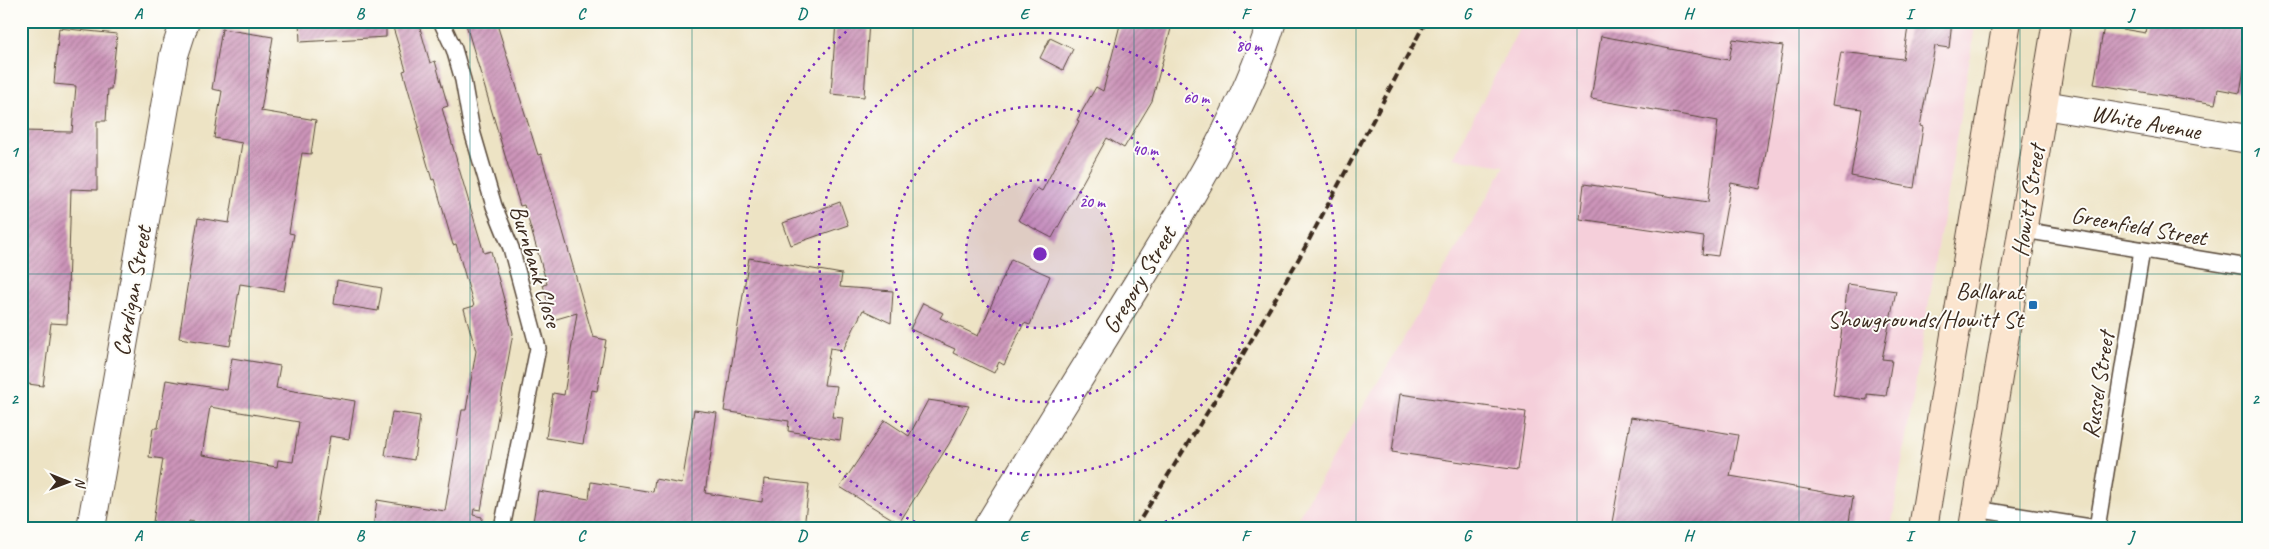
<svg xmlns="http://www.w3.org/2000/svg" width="2269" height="549" viewBox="0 0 2269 549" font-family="Caveat,sans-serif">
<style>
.built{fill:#f5cfda}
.building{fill:url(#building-hatch);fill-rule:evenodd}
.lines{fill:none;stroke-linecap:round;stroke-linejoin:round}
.lane-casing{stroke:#564637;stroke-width:18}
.street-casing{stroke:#564637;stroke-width:30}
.secondary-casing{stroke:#564637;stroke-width:30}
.lane{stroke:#fff;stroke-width:15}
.street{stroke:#fff;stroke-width:28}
.secondary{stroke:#fbe5cf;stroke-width:28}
.rail{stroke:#3b2a1e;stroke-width:4;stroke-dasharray:8 4;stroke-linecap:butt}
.grid{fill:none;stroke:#0f766e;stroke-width:1;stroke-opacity:0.55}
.ring{fill:none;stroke:#7b2cbf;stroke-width:2.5;stroke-dasharray:2.5 5}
.poi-dot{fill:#1f6fb2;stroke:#fdfcf7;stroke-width:2}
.labels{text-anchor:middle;stroke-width:4;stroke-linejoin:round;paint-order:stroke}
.street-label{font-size:24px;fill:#3b2a1e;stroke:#fdfcf7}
.poi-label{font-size:24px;fill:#3b2a1e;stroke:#fdfcf7;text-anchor:end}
.centre{fill:#7b2cbf;stroke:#fdfcf7;stroke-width:2.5}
.ring-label{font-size:15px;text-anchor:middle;font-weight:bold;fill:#7b2cbf;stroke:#fdfcf7;stroke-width:4;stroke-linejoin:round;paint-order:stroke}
.neatline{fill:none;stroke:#0f766e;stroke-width:2}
.grid-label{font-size:16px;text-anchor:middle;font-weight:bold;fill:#0f766e}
</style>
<defs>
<pattern id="building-hatch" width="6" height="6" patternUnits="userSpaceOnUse" patternTransform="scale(1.25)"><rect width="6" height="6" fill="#cc94b9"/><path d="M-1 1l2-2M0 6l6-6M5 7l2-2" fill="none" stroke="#a77996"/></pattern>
</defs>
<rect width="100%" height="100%" fill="#fdfcf7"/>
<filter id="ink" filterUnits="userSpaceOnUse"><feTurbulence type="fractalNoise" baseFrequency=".02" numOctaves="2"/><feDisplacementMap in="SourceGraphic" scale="10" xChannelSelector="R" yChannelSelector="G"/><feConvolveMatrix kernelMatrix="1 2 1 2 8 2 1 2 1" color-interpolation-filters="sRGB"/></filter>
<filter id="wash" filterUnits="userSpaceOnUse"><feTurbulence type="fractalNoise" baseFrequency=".0096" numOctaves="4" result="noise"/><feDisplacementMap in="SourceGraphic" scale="20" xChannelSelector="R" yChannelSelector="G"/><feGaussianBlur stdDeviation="1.12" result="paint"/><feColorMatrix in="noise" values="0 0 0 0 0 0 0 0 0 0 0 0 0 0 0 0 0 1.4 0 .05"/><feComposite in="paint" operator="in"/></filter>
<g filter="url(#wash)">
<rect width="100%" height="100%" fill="#ede3c4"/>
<polygon class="built" points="1523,21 1976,21 1891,528 1292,528 1505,166 1453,158"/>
<g id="blocks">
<g class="building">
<polygon points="299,21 386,21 386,37 300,42"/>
<polygon points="391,21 418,21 430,63 435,61 448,106 442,108 460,172 484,253 491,251 513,333 481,510 474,509 473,515 482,517 481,528 373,528 377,500 445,511 462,410 466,410 476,351 464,309 474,306 456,244 453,245 434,179 432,180 417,128 419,127 403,71 406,70"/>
<polygon points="465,21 496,21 538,155 541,154 593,337 606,340 597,391 592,390 583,444 546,438 553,393 564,395 577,313 553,320 543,285 547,284 524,205 520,206"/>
<polygon points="836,21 869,21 864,97 831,94"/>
<polygon points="1121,21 1173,21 1152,101 1124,148 1107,138 1052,238 1018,220 1037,188 1042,191 1079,121 1077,120 1096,87 1103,91"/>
<polygon points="1909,21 1952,21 1949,48 1935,46 1920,126 1923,127 1914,188 1851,176 1862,109 1832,105 1841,52 1903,59"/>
<polygon points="2148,21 2248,21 2248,44 2240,93 2218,89 2215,104 2094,84 2104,26 2146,33"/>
<polygon points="59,28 117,34 111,89 108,89 106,121 97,121 97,190 71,189 67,324 51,323 43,386 21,383 21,286 25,286 29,207 21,207 21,131 72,132 76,86 54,84"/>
<polygon points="222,29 273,37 261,111 316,120 311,154 302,153 289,233 294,234 284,291 240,284 230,346 179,338 198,218 229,223 242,143 214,138 222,91 212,89"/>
<polygon points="1601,36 1729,60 1733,39 1783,46 1760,189 1731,183 1718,256 1702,254 1704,237 1580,219 1584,184 1708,202 1718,121 1591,99"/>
<polygon points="1050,38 1073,49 1063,70 1040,58"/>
<polygon points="840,202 848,225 791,245 783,223"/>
<polygon points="749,258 842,274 840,287 893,291 891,323 863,310 843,350 830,348 824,385 837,386 832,417 843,418 840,440 788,431 789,421 724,411"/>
<polygon points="1011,259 1050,276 1030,325 1024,323 1004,365 999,362 994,373 953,353 955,349 910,329 923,303 943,313 940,318 978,336"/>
<polygon points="337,280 382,288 378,311 334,304"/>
<polygon points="1848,284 1896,291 1882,359 1892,360 1886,396 1867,394 1867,400 1833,395"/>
<path d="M232,358L280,366L276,388L355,401L349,439L330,436L315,528H228L189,521L188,528H152L163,459L149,457L153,428H158L166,380L227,390ZM210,407L299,422L293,462L278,460L277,467L202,455Z"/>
<polygon points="1400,394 1526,412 1518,470 1392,452"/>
<polygon points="928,400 969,406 949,444 899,523 840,487 885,420 909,436"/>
<polygon points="694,410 717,413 705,493 762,502 764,479 809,484 804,528 532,528 538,491 589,499 591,482 653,492 655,479 682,484"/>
<polygon points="392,412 420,416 414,460 385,455"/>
<polygon points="1631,417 1738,435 1730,476 1853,497 1848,528 1611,528"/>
</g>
</g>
</g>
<g filter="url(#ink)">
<use href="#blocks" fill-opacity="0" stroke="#564637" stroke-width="1"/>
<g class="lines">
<defs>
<g id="lane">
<polyline points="441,21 454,49 463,80 472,131 494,206 511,248 538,348 502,528"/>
<polyline points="2023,230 2248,267"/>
<polyline points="1976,509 2097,528"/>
<polyline points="2097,528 2142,250"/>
</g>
<g id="street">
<polyline points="2044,105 2248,139"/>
<polyline points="91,528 174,55 185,21"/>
<path d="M987,528C1037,446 1087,365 1138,283C1189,200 1243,115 1272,21"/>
</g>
<g id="secondary">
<polyline points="1923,528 2007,21"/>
<polyline points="1973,528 2057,21"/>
</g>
</defs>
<use href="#lane" class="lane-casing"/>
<use href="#street" class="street-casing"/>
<use href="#secondary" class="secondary-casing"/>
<use href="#lane" class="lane"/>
<use href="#street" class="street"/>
<use href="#secondary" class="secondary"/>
<polyline class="rail" points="1135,528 1235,368 1302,253 1426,21"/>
</g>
</g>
<path class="grid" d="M249,21V528M470,21V528M692,21V528M913,21V528M1134,21V528M1356,21V528M1577,21V528M1799,21V528M2020,21V528M21,274H2248"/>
<circle cx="1040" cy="254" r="74" fill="#7b2cbf" fill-opacity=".12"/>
<g class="ring">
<circle cx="1040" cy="254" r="74"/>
<circle cx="1040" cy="254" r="148"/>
<circle cx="1040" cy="254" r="221"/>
<path d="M929 528A295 295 0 0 1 858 22M1222 22A295 295 0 0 1 1151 528"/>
</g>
<rect class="poi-dot" x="2028" y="300" width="10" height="10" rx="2.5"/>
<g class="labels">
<g class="street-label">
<text transform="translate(2146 122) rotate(10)" y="8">White Avenue</text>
<text transform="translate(2028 201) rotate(-81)" y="8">Howitt Street</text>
<text transform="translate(2139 226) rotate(10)" y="8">Greenfield Street</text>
<text transform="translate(536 266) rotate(73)" y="8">Burnbank Close</text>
<text transform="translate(1139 280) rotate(-59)" y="8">Gregory Street</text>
<text transform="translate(132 291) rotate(-80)" y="8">Cardigan Street</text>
<text transform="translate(2098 385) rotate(-81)" y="8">Russel Street</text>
</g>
<g class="poi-label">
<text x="2023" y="299">Ballarat<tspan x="2023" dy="28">Showgrounds/Howitt St</tspan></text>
</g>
</g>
<circle cx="1040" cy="254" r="8" class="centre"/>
<g class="ring-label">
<text x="1249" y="51">80 m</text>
<text x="1196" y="103">60 m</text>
<text x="1145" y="155">40 m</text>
<text x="1092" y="207">20 m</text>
</g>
<rect width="2269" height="549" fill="none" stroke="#fdfcf7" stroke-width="55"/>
<g transform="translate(68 482) rotate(91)" stroke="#fdfcf7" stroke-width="4" paint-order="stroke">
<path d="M0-4L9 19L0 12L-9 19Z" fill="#3b2a1e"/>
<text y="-8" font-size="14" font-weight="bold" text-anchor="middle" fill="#3b2a1e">N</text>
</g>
<rect x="28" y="28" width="2214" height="494" class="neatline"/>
<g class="grid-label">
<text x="138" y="19">A</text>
<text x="360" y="19">B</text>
<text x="581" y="19">C</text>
<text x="802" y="19">D</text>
<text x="1024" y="19">E</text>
<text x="1245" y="19">F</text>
<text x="1467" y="19">G</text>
<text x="1688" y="19">H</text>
<text x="1909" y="19">I</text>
<text x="2131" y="19">J</text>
<text x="14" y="157">1</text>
<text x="2255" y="157">1</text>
<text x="14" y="404">2</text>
<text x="2255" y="404">2</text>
<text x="138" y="541">A</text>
<text x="360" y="541">B</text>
<text x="581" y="541">C</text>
<text x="802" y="541">D</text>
<text x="1024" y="541">E</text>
<text x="1245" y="541">F</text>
<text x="1467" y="541">G</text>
<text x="1688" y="541">H</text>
<text x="1909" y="541">I</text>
<text x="2131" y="541">J</text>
</g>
</svg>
